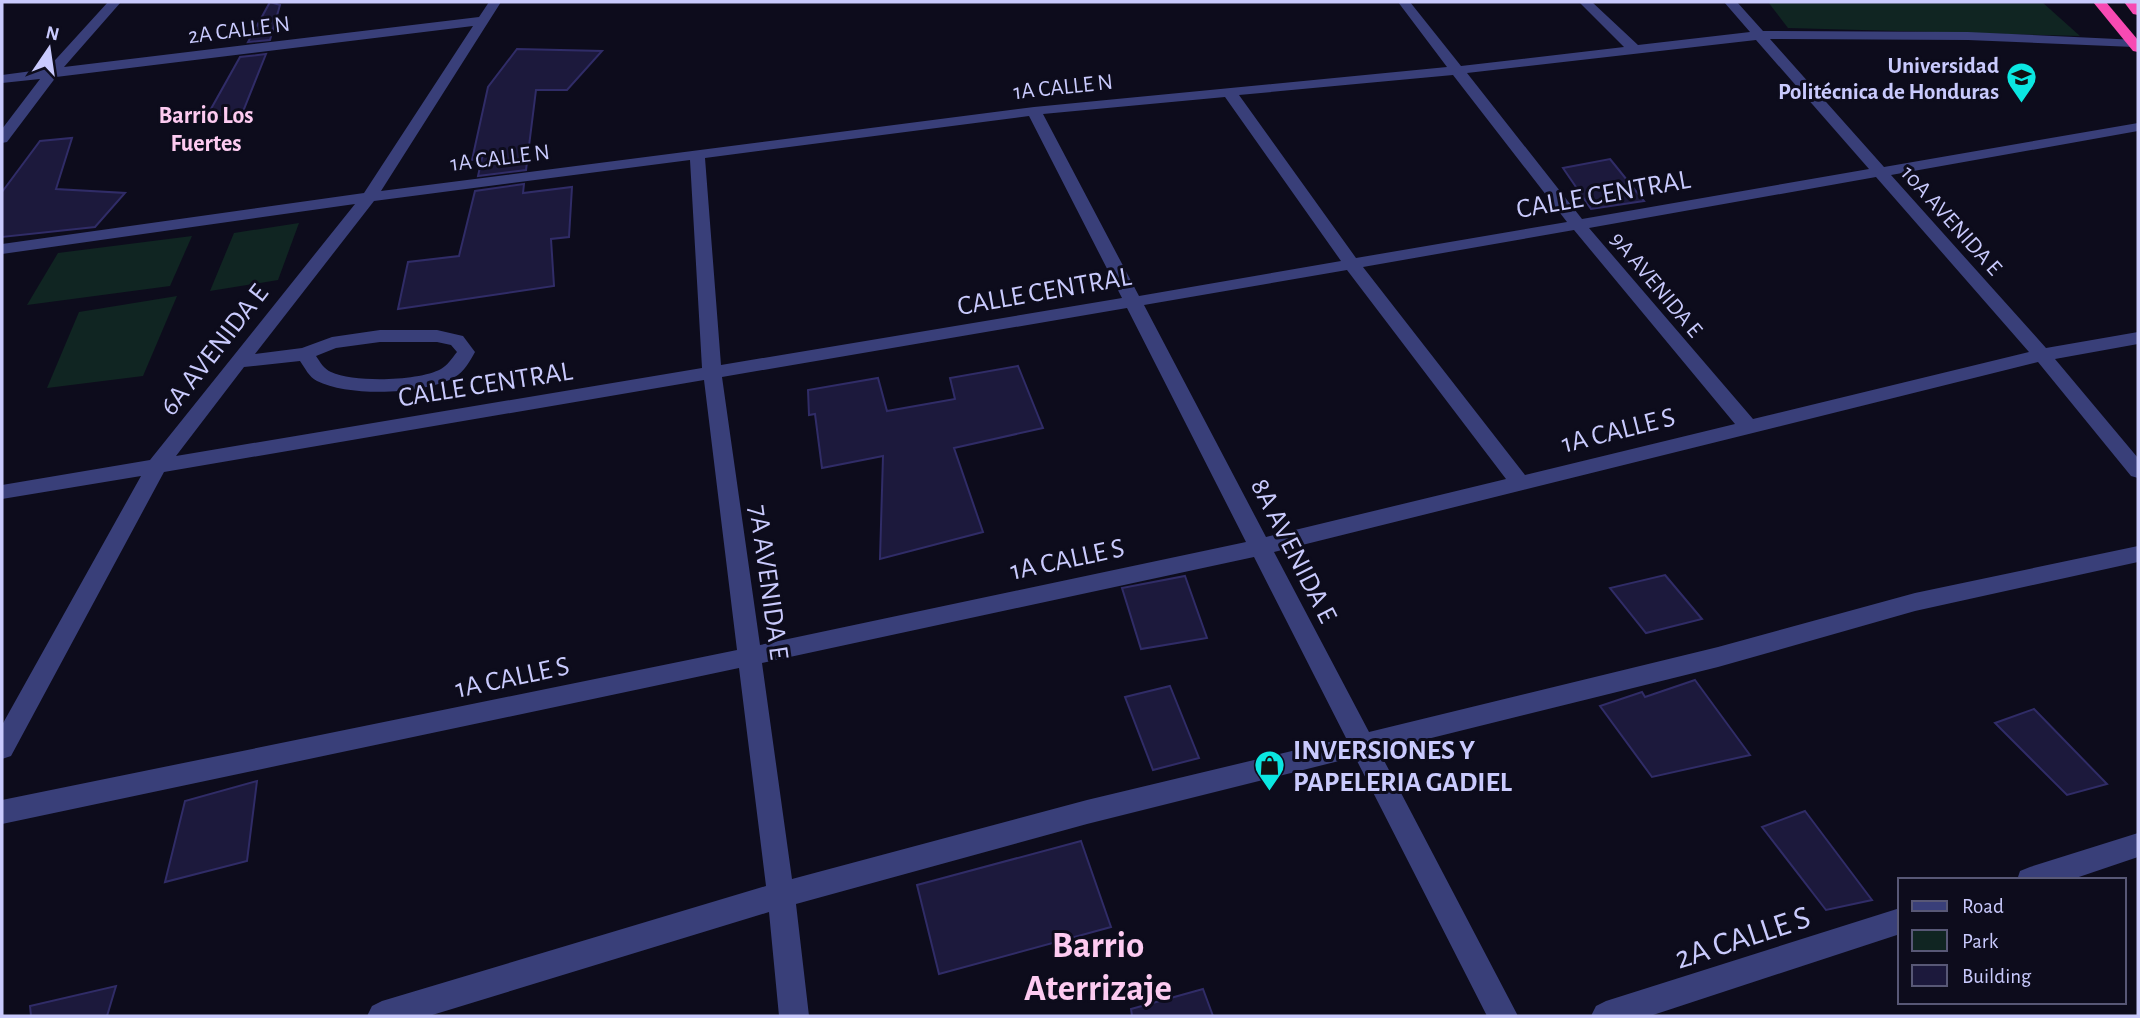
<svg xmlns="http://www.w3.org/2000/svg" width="2140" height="1018" viewBox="0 0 2140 1018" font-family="'Alegreya Sans',sans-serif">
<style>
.green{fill:#102522}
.building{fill:#1c193c;stroke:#302c67;stroke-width:2}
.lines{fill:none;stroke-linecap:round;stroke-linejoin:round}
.minor{fill:#393f79;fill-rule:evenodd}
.highway{fill:#f74ab3;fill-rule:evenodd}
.labels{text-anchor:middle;stroke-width:6;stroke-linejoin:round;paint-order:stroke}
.far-street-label{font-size:23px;fill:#c9cafd;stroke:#0d0c1c}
.far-poi-label{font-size:23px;font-weight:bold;fill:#c9cafd;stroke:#0d0c1c;text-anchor:end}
.far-neighbourhood-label{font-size:24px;font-weight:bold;fill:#fdcbf1;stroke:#0d0c1c}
.street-label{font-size:28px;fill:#c9cafd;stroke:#0d0c1c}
.poi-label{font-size:28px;font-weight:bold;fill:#c9cafd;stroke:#0d0c1c;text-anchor:start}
.near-street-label{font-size:33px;fill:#c9cafd;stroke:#0d0c1c}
.near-neighbourhood-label{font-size:37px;font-weight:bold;fill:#fdcbf1;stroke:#0d0c1c}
</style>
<rect width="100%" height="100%" fill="#0d0c1c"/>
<g class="green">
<polygon points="1768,2 2042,2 2080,36 1788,28"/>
<polygon points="299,223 278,280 210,291 234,233"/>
<polygon points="192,236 170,286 27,305 58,253"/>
<polygon points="177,296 143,376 47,388 79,312"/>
</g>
<g class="building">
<polygon points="270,2 280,5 270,40 248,42"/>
<polygon points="517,49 602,51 567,90 536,90 526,170 478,176 482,158 472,160 488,87"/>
<polygon points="266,54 242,114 207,116 240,57"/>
<polygon points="72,138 56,189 125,193 95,227 2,237 2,192 40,141"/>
<polygon points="1610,159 1644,201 1591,209 1563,168"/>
<polygon points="524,184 523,193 572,187 569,237 551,239 554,286 398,309 408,262 459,256 475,191"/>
<polygon points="1018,366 1043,428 954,448 983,532 880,559 883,456 822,468 815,414 809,415 808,390 878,378 887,411 955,399 950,378"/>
<polygon points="1665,575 1702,619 1646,633 1610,588"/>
<polygon points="1185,576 1207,638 1141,649 1122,588"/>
<polygon points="1695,680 1750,755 1652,777 1600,706 1642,692 1645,697"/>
<polygon points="1170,686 1199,758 1153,770 1125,697"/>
<polygon points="2034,709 2107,784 2067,795 1995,723"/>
<polygon points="257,781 247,861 165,882 185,801"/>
<polygon points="1805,811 1872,900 1826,910 1762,827"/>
<polygon points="1081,841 1111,927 939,974 917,885"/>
<polygon points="116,986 107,1016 31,1016 30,1006"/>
<polygon points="1203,989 1213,1016 1132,1016 1131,1009"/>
</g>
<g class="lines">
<g class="minor">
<path d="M108,2H121L64,67L479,17L489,2H501L381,191L1034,107L1447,67L1398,2H1410L1461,66L1624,47L1579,2H1592L1638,45L1750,32L1724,2H1737L1763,31L1968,32L2138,40V46L2134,47L1968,40L1770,39L1884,167L2138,123V131L1891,175L2046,348L2138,332V344L2055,359L2138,458V478L2131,476L2038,362L1274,552L1369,732L1718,647L1915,593L2138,546V562L1915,611L1718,667L1379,751L1518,1016H1487L1355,757L1087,824L796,904L809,1016H779L769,912L429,1016H367L372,1006L382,1001L766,886L739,668L2,824V800L737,650L704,380L164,472L11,756L2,759V725L141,476L2,499V485L150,460L355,204L2,254V244L364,193L473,26L56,77L7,142L2,143V129L40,79L2,83V75L47,69ZM1756,40L1869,169L1582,219L1467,73ZM1453,75L1567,222L1356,258L1239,95ZM1225,97L1341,261L1139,296L1043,114ZM1029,116L1122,298L721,365L705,158ZM690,160L702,368L176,456L244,367L300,361C305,368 309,377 317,381C349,397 424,395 455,377C464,372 470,361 475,352L463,336L437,330H380L332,337L302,348L255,354L374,201ZM1876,177L2029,352L1753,419L1589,228ZM1574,230L1735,424L1525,475L1363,267ZM1347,270L1506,479L1266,537L1144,305ZM1127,308L1246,542L760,645L722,377ZM380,342H437L451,345L457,352C452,358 448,365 441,369C419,381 355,383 331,372C324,369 320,362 316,356L336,348ZM1254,557L1346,738L1087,800L792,879L762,663Z"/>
<polygon points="2138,833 2138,857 2070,880 2017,880 2020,871 2030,867"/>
<polygon points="1900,908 1900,934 1650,1016 1591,1016 1596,1006 1606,1001"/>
</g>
<g class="highway">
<polygon points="2093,2 2106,2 2138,40 2138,52 2133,51"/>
<polygon points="2124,2 2137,2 2138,15 2133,14"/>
</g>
</g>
<defs>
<symbol id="university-pin" viewBox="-11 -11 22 30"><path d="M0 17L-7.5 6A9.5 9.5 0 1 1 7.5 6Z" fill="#0be7e1" stroke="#0d0c1c"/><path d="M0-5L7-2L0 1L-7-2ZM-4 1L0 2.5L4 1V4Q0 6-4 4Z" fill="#111"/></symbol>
<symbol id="shop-pin" viewBox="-11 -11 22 30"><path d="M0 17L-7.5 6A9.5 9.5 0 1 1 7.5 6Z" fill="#0be7e1" stroke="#0d0c1c"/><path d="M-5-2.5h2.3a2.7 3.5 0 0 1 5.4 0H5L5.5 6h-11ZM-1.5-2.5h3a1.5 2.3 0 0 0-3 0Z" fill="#111"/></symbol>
</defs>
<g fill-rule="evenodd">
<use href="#university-pin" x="2004" y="60" width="35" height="47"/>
<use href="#shop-pin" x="1252" y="748" width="35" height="47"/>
</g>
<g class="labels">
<g class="far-street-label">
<text transform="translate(239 29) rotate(-7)" y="8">2A CALLE N</text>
<text transform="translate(1063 86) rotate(-6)" y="8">1A CALLE N</text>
<text transform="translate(500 157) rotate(-7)" y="8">1A CALLE N</text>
<text transform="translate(1952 220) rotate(48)" y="8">10A AVENIDA E</text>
<text transform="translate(1657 284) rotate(50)" y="8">9A AVENIDA E</text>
</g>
<g class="far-poi-label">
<text x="1999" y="73">Universidad<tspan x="1999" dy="26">Politécnica de Honduras</tspan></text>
</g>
<g class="far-neighbourhood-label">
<text x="206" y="123">Barrio Los<tspan x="206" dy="28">Fuertes</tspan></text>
</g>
<g class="street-label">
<text transform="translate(1603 193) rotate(-10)" y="10">CALLE CENTRAL</text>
<text transform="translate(1044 290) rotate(-10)" y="10">CALLE CENTRAL</text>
<text transform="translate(213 349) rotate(-52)" y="10">6A AVENIDA E</text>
<text transform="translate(485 383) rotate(-9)" y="10">CALLE CENTRAL</text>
<text transform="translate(1618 429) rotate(-14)" y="10">1A CALLE S</text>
<text transform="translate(1295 550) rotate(63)" y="10">8A AVENIDA E</text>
<text transform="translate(1067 558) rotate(-12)" y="10">1A CALLE S</text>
<text transform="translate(770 582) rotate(82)" y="10">7A AVENIDA E</text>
<text transform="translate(512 676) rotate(-12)" y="10">1A CALLE S</text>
</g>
<g class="poi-label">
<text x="1293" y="759">INVERSIONES Y<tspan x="1293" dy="32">PAPELERIA GADIEL</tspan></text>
</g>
<g class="near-street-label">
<text transform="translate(1742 936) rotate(-18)" y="12">2A CALLE S</text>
</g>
<g class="near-neighbourhood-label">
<text x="1098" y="957">Barrio<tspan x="1098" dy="43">Aterrizaje</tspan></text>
</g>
</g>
<rect width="2140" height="1018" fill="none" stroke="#c9cafd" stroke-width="7"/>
<rect x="1898" y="878" width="228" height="126" fill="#0d0c1c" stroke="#585876" stroke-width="2"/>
<rect x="1912" y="901" width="35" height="10" fill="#393f79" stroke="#585876" stroke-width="2"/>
<text x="1962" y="913" font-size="21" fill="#c9cafd">Road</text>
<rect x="1912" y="930" width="35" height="21" fill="#102522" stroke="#585876" stroke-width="2"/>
<text x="1962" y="948" font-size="21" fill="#c9cafd">Park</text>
<rect x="1912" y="965" width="35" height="21" fill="#1c193c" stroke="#585876" stroke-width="2"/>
<text x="1962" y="983" font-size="21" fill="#c9cafd">Building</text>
<g transform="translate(49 49) rotate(13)" stroke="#0d0c1c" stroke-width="5" paint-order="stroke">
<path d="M0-5L12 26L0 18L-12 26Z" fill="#c9cafd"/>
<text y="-10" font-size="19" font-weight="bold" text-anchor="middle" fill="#c9cafd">N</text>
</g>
</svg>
